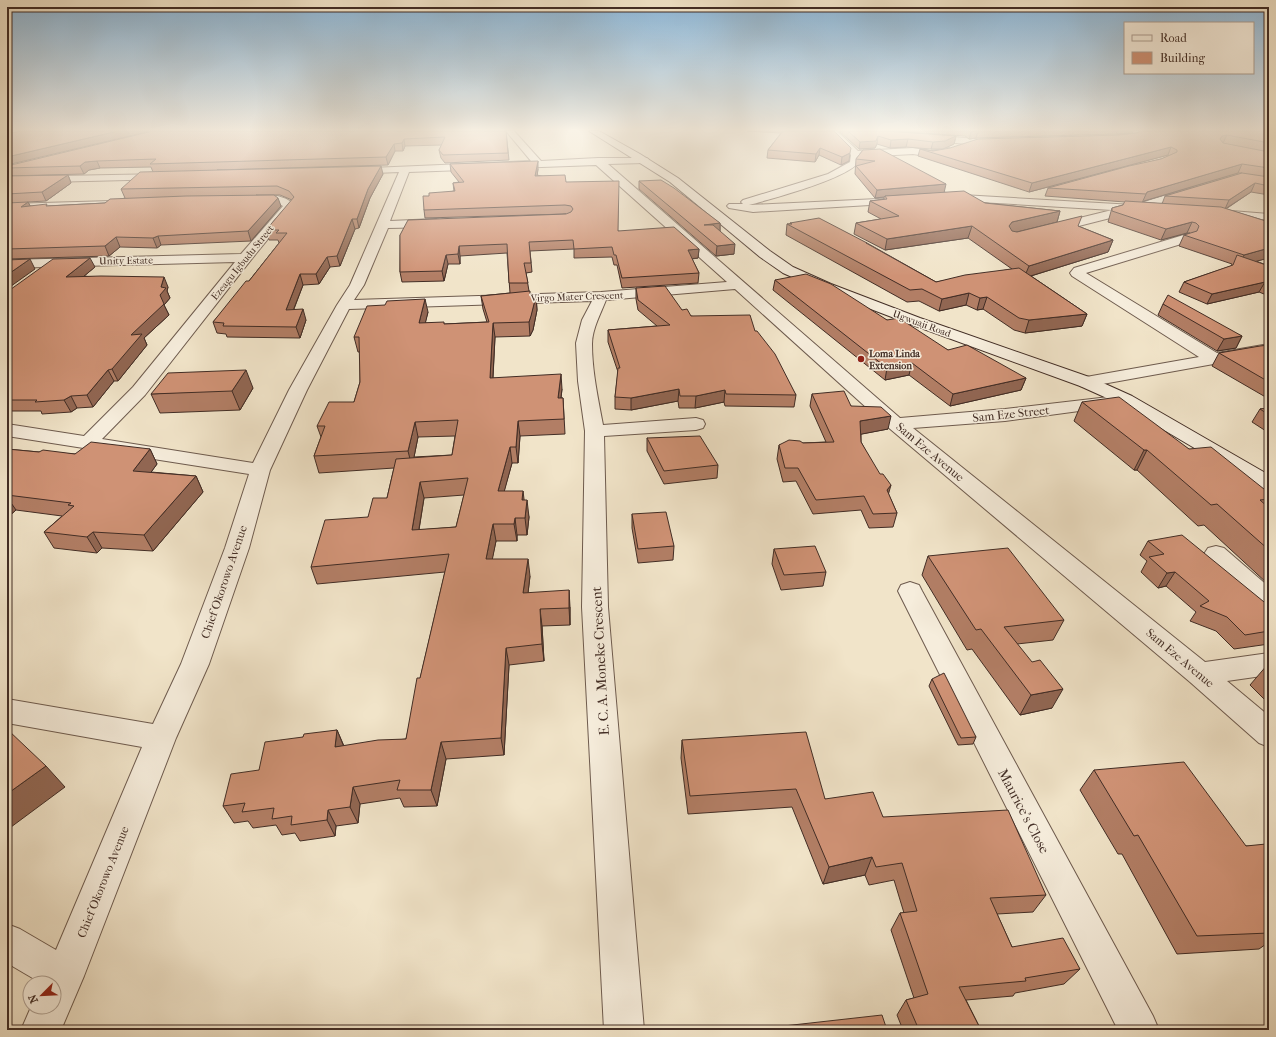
<svg xmlns="http://www.w3.org/2000/svg" width="1276" height="1037" viewBox="0 0 1276 1037" font-family="'IM FELL French Canon',serif">
<style>
.lines{fill:none;stroke-linecap:round;stroke-linejoin:round}
.street-casing{stroke:#6e5b4e;stroke-width:2}
.secondary-casing{stroke:#422d25;stroke-width:2}
.street{fill:#f6eddc;fill-rule:evenodd}
.secondary{fill:#f6eddc;fill-rule:evenodd}
.wall{fill:#b27e65;stroke:#422d25;fill-rule:evenodd}
.shaded-wall{fill:#916652;stroke:#422d25}
.building{fill:#cf9275;stroke:#422d25;fill-rule:evenodd}
.poi-dot{fill:#8f2418;stroke:#f6eddc;stroke-width:1.5}
.labels{text-anchor:middle;stroke-width:3;stroke-linejoin:round;paint-order:stroke}
.far-street-label{font-size:10px;fill:#422d25;stroke:#f6eddc}
.far-poi-label{font-size:10px;font-weight:bold;fill:#422d25;stroke:#f6eddc;text-anchor:start}
.street-label{font-size:12px;fill:#422d25;stroke:#f6eddc}
.near-street-label{font-size:14px;fill:#422d25;stroke:#f6eddc}
</style>
<rect width="100%" height="100%" fill="#f1e4c9"/>
<filter id="stains"><feTurbulence type="fractalNoise" baseFrequency=".005" numOctaves="4"/><feColorMatrix values="0 0 0 0 .2 0 0 0 0 .09 0 0 0 0 .02 0 0 0 .5 -.17"/></filter>
<radialGradient id="worn" r=".72"><stop offset=".6" stop-color="#630" stop-opacity="0"/><stop offset="1" stop-color="#630" stop-opacity=".3"/></radialGradient>
<g class="lines">
<defs>
<g id="street">
<path d="M506,131H514L541,161L598,158H647L649,160L647,162L644,163L608,164L900,418L1005,409L1109,397L1115,398L1118,402L1115,406L1109,407L1005,421L913,428L1205,662L1269,653V675L1227,681L1269,716V747L1259,743L1190,682L889,428L735,289L606,300C601,313 592,329 592,344C592,371 598,398 603,425L696,418L703,420L705,424L703,428L696,430L604,436L608,607L644,1030H604L582,607L585,431L578,381L576,343L582,320L592,301L349,309L307,390L270,470L249,548L209,664L176,738L84,976L61,1030H21L31,1007H54V983H41L7,963V924L20,929L56,950L142,747L7,723V699L153,724L181,664L225,548L249,474L7,436V424L84,436L133,387L235,262L7,268V260L241,254L283,206C271,198 249,208 243,200L244,198C259,194 284,192 295,206L293,208L250,261L145,395L102,439L253,463L289,390L337,305L350,285L399,172L352,174L347,171L348,169L531,161ZM596,165L727,282L601,292L354,300L364,285L388,228L436,227L440,226L442,223L440,220L436,219L390,221L409,172Z"/>
<path d="M828,131H837L858,151L913,148L932,151L949,148L954,151L952,153L932,157L913,154L861,157C861,176 767,200 749,205L899,198L905,201L903,203L753,212L729,208L727,206L729,204H743L741,202L743,200L828,174L850,162L851,155Z"/>
<path d="M1113,131H1140L1141,132C1136,137 1118,135 1113,131Z"/>
<polygon points="930,135 976,139 980,142 976,145 927,140 926,138 927,136"/>
<polygon points="164,174 168,175 169,177 168,179 7,183 7,177"/>
<polygon points="1193,187 1198,190 1197,192 1151,206 1154,209 1152,211 1134,212 1051,233 1047,232 1045,229 1047,226 1112,210 945,200 940,197 945,194 1134,205"/>
<polygon points="112,201 116,202 118,204 116,206 7,210 7,204"/>
<polygon points="1219,210 1269,214 1269,220 1215,215 1213,213 1215,211"/>
<polygon points="1187,234 1191,235 1193,238 1191,241 1086,273 1217,353 1269,344 1269,354 1086,387 1080,386 1077,382 1080,378 1086,377 1199,357 1072,276 1070,273 1074,268"/>
<polygon points="1216,546 1224,548 1269,587 1269,610 1260,607 1208,560 1204,554 1208,548"/>
<polygon points="910,582 919,585 922,591 1153,1016 1159,1030 1118,1030 898,591 901,585"/>
</g>
<polygon id="secondary" points="589,131 599,131 640,154 678,178 770,251 793,267 831,284 920,318 1092,378 1132,396 1269,475 1269,490 1262,488 1120,404 1080,386 910,324 821,290 783,273 760,257 670,182"/>
</defs>
<use href="#street" class="street-casing"/>
<use href="#secondary" class="secondary-casing"/>
<use href="#street" class="street"/>
<use href="#secondary" class="secondary"/>
</g>
<g class="wall">
<polygon points="506,131 509,160 445,163 441,158 439,150 442,145 405,146 403,151 395,151 388,165 217,170 383,174 370,198 359,228 355,229 340,266 330,267 319,284 303,285 294,309 306,320 300,338 227,337 226,334 217,333 213,322 249,281 279,243 278,240 269,240 266,230 292,200 280,195 256,195 281,206 251,241 161,245 157,248 120,247 109,256 7,259 7,176 68,175 71,183 46,201 28,202 30,206 48,206 105,203 125,198 121,189 153,172 151,167 100,168 89,170 84,174 7,176 7,166"/>
<polygon points="747,131 834,131 849,161 841,165 819,155 815,162 767,158 768,150 781,133"/>
<polygon points="839,131 886,131 956,136 954,144 943,149 931,149 906,147 890,148 877,144 875,148 859,149"/>
<polygon points="891,131 1133,131 1132,133 1116,134 976,138 969,139 965,136"/>
<path d="M1269,131V195L1251,192L1226,209L1269,222V258L1256,261L1269,266V296L1259,292L1207,304L1179,292L1184,282L1231,266L1232,264L1179,246L1184,235L1190,233H1187L1161,240L1108,222L1112,208L1123,205L1125,202L1045,196L1048,188L1161,159L1169,156L1168,155L1029,192L918,156L920,149L933,151L1137,133ZM1238,173H1242L1165,196L1162,204L1143,202L1144,201Z"/>
<polygon points="863,150 944,192 985,203 1060,211 1057,222 1016,232 1078,226 1113,240 1108,252 1031,276 1087,314 1082,326 1025,333 1014,330 983,309 977,310 966,305 939,311 919,301 907,302 786,235 787,224 790,224 790,223 867,243 936,282 1012,269 968,238 885,250 854,234 856,223 881,219 868,212 870,201 884,199 884,197 875,198 855,174 856,159"/>
<path d="M450,164L538,169L537,175L566,182L618,231L699,249L698,258L692,259L699,273L698,283L622,288L617,265H614L612,257L574,258V249L530,251L532,272L526,273L529,291L530,294L536,296L537,310L533,330L530,336L495,337L493,378L562,389L561,398H563L565,434L520,436L518,463H512L504,491L524,500L529,517L527,535H517V541H496L492,559L530,576L528,593L570,607V625L542,626L544,661L509,665L504,755L446,759L437,806L404,807L400,798L360,804L358,823L336,826L335,836L300,841L295,833L282,835L276,825L253,828L248,821L234,823L223,806L259,770L303,737L337,730L344,746L406,739L445,572L317,584L311,567L368,517L387,498L394,468L319,473L314,456L321,437L317,426L354,402L360,382V352H358L354,337L428,312L425,323L445,324L487,322L483,309L481,296L510,293L507,253L460,256V264H448L444,281L402,282L400,272V235L566,214L425,218L424,210L429,196L454,191L453,183L459,182L451,172ZM455,436L452,455L414,457L418,437ZM464,495L456,527L419,530L424,498Z"/>
<polygon points="639,181 720,223 720,231 734,254 716,256 639,189"/>
<polygon points="95,267 84,276 168,287 167,291 170,298 164,305 169,315 144,338 147,345 118,381 114,381 93,407 77,408 71,412 42,414 41,411 7,411 7,292"/>
<polygon points="775,280 887,320 948,350 1026,378 1021,390 950,406 909,375 885,380 773,290"/>
<polygon points="636,288 682,310 691,316 755,331 796,395 794,407 725,406 724,402 695,408 679,408 678,401 631,410 615,409 615,397 618,372 608,342 608,330 657,326 638,310 636,299"/>
<polygon points="1163,304 1242,336 1236,348 1217,351 1158,315"/>
<polygon points="1269,345 1269,399 1212,366 1219,353"/>
<polygon points="253,388 240,410 160,413 151,394"/>
<polygon points="812,394 851,406 888,429 861,434 861,442 888,493 897,513 893,527 869,528 861,510 813,514 796,481 783,482 777,459 779,445 803,443 826,442 810,406"/>
<polygon points="1082,402 1189,449 1269,493 1269,585 1204,525 1198,526 1137,470 1134,470 1074,421"/>
<polygon points="1269,408 1269,433 1252,422 1260,409"/>
<polygon points="647,438 718,465 717,478 664,484 647,451"/>
<polygon points="7,449 39,452 75,454 150,449 157,464 151,472 196,476 203,492 153,551 102,548 97,553 54,548 44,532 62,516 16,510 7,518"/>
<polygon points="632,514 674,546 673,560 638,563 632,528"/>
<polygon points="1148,541 1269,606 1269,644 1234,649 1216,631 1190,621 1196,612 1166,586 1158,588 1141,572 1147,561 1140,555"/>
<polygon points="774,549 826,572 823,586 781,590 772,564"/>
<polygon points="928,556 1064,620 1053,640 1017,644 1052,708 1020,715 972,649 967,650 922,575"/>
<polygon points="1268,664 1269,664 1269,704 1250,685"/>
<polygon points="932,679 976,737 973,744 958,745 929,686"/>
<polygon points="682,740 825,799 883,817 1046,895 1033,912 997,914 1012,947 1080,969 1064,984 1015,993 1013,996 966,1000 981,1030 903,1030 897,1015 906,1000 914,998 891,930 900,913 904,913 894,880 869,885 865,875 823,884 792,807 688,814 681,758"/>
<polygon points="1094,770 1246,846 1269,847 1269,942 1259,949 1177,954 1122,854 1118,854 1080,790"/>
</g>
<g class="shaded-wall">
<polygon points="118,131 151,131 7,165 7,157"/>
<polygon points="976,131 978,131 976,138 969,139 971,132"/>
<polygon points="1117,131 1133,131 1132,133 1116,134"/>
<polygon points="1227,135 1223,143 1220,139 1222,136"/>
<polygon points="878,136 877,144 875,148 859,149 860,142"/>
<polygon points="956,136 954,144 943,149 931,149 933,142"/>
<polygon points="404,139 405,146 403,151 402,143"/>
<polygon points="908,139 906,147 890,148 891,140"/>
<polygon points="394,144 395,151 388,165 386,157"/>
<polygon points="1171,147 1168,155 1029,192 1032,183"/>
<polygon points="820,148 819,155 815,162 816,154"/>
<polygon points="850,153 849,161 841,165 842,157"/>
<polygon points="97,161 100,168 89,170 84,174 80,166 85,162"/>
<polygon points="538,161 538,169 536,184 535,176"/>
<polygon points="1242,164 1238,173 1144,201 1142,203 1147,192"/>
<polygon points="381,166 383,174 370,198 359,228 357,219 368,189"/>
<polygon points="68,175 71,183 46,201 42,192"/>
<polygon points="1255,183 1251,192 1225,209 1229,200"/>
<polygon points="946,184 944,193 885,196 884,197 875,198 877,190"/>
<polygon points="278,198 281,206 251,241 248,231"/>
<polygon points="28,202 33,211 21,207"/>
<polygon points="1060,211 1057,222 1009,234 1009,226 1012,222"/>
<polygon points="352,219 355,229 340,266 337,256"/>
<polygon points="1192,222 1187,233 1161,240 1166,229"/>
<polygon points="720,223 720,232 704,225"/>
<polygon points="972,226 968,238 885,250 887,239"/>
<polygon points="158,236 161,245 157,248 153,238"/>
<polygon points="116,237 120,247 109,256 105,246"/>
<polygon points="1113,240 1108,252 1024,278 1029,266"/>
<polygon points="735,244 734,254 716,256 717,246"/>
<polygon points="459,246 460,256 460,264 458,254"/>
<polygon points="1269,248 1269,258 1238,266 1244,255"/>
<polygon points="699,249 698,258 688,259 688,250"/>
<polygon points="446,255 448,264 444,281 442,271"/>
<polygon points="327,257 330,267 319,284 316,274"/>
<polygon points="90,258 95,267 71,287 66,277"/>
<polygon points="30,259 35,269 7,289 7,275"/>
<polygon points="300,274 303,285 289,321 286,310"/>
<polygon points="164,277 168,287 167,291 170,298 164,305 169,315 144,338 147,345 118,381 112,369 131,335 160,295 161,287"/>
<polygon points="1265,282 1259,292 1207,304 1212,294"/>
<polygon points="969,293 966,305 939,311 942,299"/>
<polygon points="536,296 537,310 533,330 530,336 529,322"/>
<polygon points="987,297 983,309 977,310 980,298"/>
<polygon points="425,299 428,312 422,337 419,323"/>
<polygon points="303,309 306,320 300,338 296,327"/>
<polygon points="1087,314 1082,326 1025,333 1029,320"/>
<polygon points="493,323 495,337 492,393 490,378"/>
<polygon points="1242,336 1236,348 1217,351 1224,339"/>
<polygon points="912,363 909,375 885,380 887,368"/>
<polygon points="108,370 114,381 93,407 87,395"/>
<polygon points="246,370 253,388 240,410 232,391"/>
<polygon points="561,374 562,389 559,413 558,398"/>
<polygon points="1026,378 1021,390 950,406 953,394"/>
<polygon points="679,389 678,401 631,410 631,398"/>
<polygon points="725,390 724,402 695,408 696,396"/>
<polygon points="71,396 77,408 71,412 64,400"/>
<polygon points="891,416 888,429 857,435 860,421"/>
<polygon points="518,421 520,436 518,463 516,447"/>
<polygon points="415,422 418,437 412,467 408,451"/>
<polygon points="510,447 512,463 500,507 498,491"/>
<polygon points="150,449 157,464 141,486 133,471"/>
<polygon points="1144,450 1147,450 1137,470 1134,470"/>
<polygon points="196,476 203,492 153,551 144,535"/>
<polygon points="420,482 424,498 416,547 412,530"/>
<polygon points="891,485 887,499 887,490"/>
<polygon points="523,491 525,507 522,500"/>
<polygon points="7,497 16,510 7,518"/>
<polygon points="527,500 529,517 527,535 525,518"/>
<polygon points="515,518 517,535 517,541 514,524"/>
<polygon points="493,524 496,541 489,576 486,559"/>
<polygon points="93,532 102,548 97,553 87,537"/>
<polygon points="528,559 530,576 526,610 523,593"/>
<polygon points="1175,572 1166,586 1158,588 1167,573"/>
<polygon points="569,590 570,607 570,625 569,608"/>
<polygon points="540,609 542,626 544,661 542,644"/>
<polygon points="506,648 509,665 504,755 501,738"/>
<polygon points="1063,689 1052,708 1020,715 1031,695"/>
<polygon points="337,730 344,747 335,747"/>
<polygon points="441,742 446,759 437,806 431,790"/>
<polygon points="46,766 65,787 7,830 7,794"/>
<polygon points="353,787 360,804 358,823 350,807"/>
<polygon points="328,810 336,826 335,836 327,820"/>
<polygon points="872,857 865,875 823,884 829,867"/>
</g>
<g class="building">
<polygon points="21,131 118,131 7,157 7,134"/>
<polygon points="153,131 506,131 508,153 443,155 439,150 445,137 404,139 402,143 394,144 386,157 150,164 156,159 97,161 85,162 80,166 7,168 7,166"/>
<polygon points="783,131 834,131 851,148 850,153 842,157 820,148 816,154 768,150"/>
<polygon points="848,131 886,131 956,136 945,141 933,142 908,139 891,140 878,136 876,141 860,142"/>
<polygon points="1141,131 1269,131 1269,143 1227,135 1222,136 1220,139 1223,143 1269,152 1269,168 1242,164 1147,192 1146,194 1048,188 1129,166 1161,159 1177,152 1177,150 1171,147 1032,183 920,149 933,151 950,148 978,139 1119,135 1137,133"/>
<polygon points="880,149 946,184 877,190 856,166 875,161 856,159 863,150"/>
<polygon points="538,161 535,176 565,175 566,182 619,181 618,231 674,227 699,249 688,250 699,273 622,278 616,255 614,255 612,247 574,249 573,240 529,242 531,263 524,263 528,283 509,283 507,244 459,246 458,254 446,255 442,271 400,272 400,235 408,220 566,214 571,212 573,209 571,206 565,205 424,210 423,196 429,196 429,193 455,191 453,183 464,182 450,164"/>
<polygon points="381,166 368,189 357,219 352,219 337,256 327,257 316,274 300,274 286,310 303,309 296,327 223,326 224,323 213,322 246,281 249,281 287,233 276,233 279,230 266,230 294,197 289,191 277,186 121,189 140,172"/>
<polygon points="1242,173 1269,177 1269,186 1255,183 1229,200 1165,196"/>
<polygon points="68,175 42,192 7,194 7,176"/>
<polygon points="661,180 674,188 720,223 704,225 713,225 735,244 717,246 639,181"/>
<polygon points="964,191 985,203 1060,211 1012,222 1009,226 1012,231 1017,232 1082,216 1078,226 1113,240 1029,266 972,226 887,239 856,223 899,216 870,201 887,199 885,196"/>
<polygon points="274,195 278,198 248,231 158,236 153,238 116,237 105,246 7,249 7,203 28,202 21,207 47,204 46,206 105,203 110,199 186,196"/>
<polygon points="1125,201 1221,207 1269,222 1269,248 1244,255 1184,235 1197,231 1199,226 1196,223 1192,222 1166,229 1112,211 1112,208 1123,205"/>
<polygon points="819,218 867,243 866,243 936,282 965,275 1019,268 1087,314 1029,320 1019,318 987,297 980,298 969,293 942,299 922,289 910,290 787,224 792,224 790,223"/>
<polygon points="1237,255 1269,266 1269,284 1265,282 1212,294 1184,282 1233,265"/>
<polygon points="90,258 66,277 101,276 164,277 161,287 166,288 160,295 164,304 131,335 142,334 112,369 108,370 87,395 71,396 64,400 35,402 37,400 7,400 7,292 53,259"/>
<polygon points="30,259 7,275 7,260"/>
<polygon points="806,274 831,284 887,320 899,318 948,350 967,345 1026,378 953,394 912,363 887,368 775,280"/>
<polygon points="665,286 682,310 687,309 691,316 750,315 755,331 757,331 775,354 796,395 726,394 725,390 696,396 680,396 679,389 631,398 615,397 618,368 620,368 608,330 670,325 638,300 636,288"/>
<path d="M530,291V294L536,296L531,316L529,322L493,323L490,378L561,374L558,398H563L564,419L518,421L516,447H510L498,491H523L522,500H527L525,518H515L514,524H493L486,559H528L523,593L569,590V608L540,609L542,644L506,648L501,738L441,742L431,790H397L400,780L353,787L350,807L328,810L327,820L291,825L292,816L272,819L274,808L242,812L245,803L223,806L231,774L259,770L265,742L303,737L304,734L337,730L335,747L378,740L406,739L417,678H420L449,554L311,567L325,520L368,517L373,498H387L396,459L452,455L458,420L415,422L408,451L314,456L325,426H317L329,402H354L360,382L359,337H354L367,306L385,305L387,301L425,299L419,323L444,322V324L489,322L481,296ZM468,478L456,527L412,530L420,482Z"/>
<polygon points="1168,295 1242,336 1224,339 1163,304"/>
<polygon points="1269,345 1269,382 1219,353 1260,346"/>
<polygon points="246,370 232,391 151,394 168,373"/>
<polygon points="844,391 851,406 881,407 891,416 860,421 861,442 880,474 883,474 891,485 887,490 897,513 873,514 864,496 816,500 798,468 785,468 779,445 789,440 800,441 803,443 834,442 812,394"/>
<polygon points="1119,397 1189,449 1211,447 1269,493 1269,499 1260,500 1269,508 1269,550 1217,504 1211,505 1147,450 1144,450 1082,402"/>
<polygon points="1269,408 1269,415 1260,409"/>
<polygon points="700,436 718,465 664,471 647,438"/>
<polygon points="91,442 150,449 133,471 196,476 144,535 93,532 87,537 44,532 74,506 68,505 71,503 7,495 7,449 39,452 43,450 75,454"/>
<polygon points="666,512 674,546 638,549 632,514"/>
<polygon points="1182,535 1269,606 1269,631 1245,635 1227,617 1200,606 1209,601 1175,572 1167,573 1149,557 1164,554 1148,541"/>
<polygon points="815,546 826,572 784,575 774,549"/>
<polygon points="1008,548 1064,620 1004,627 1032,662 1040,660 1063,689 1031,695 981,629 976,630 928,556"/>
<polygon points="944,673 976,737 961,738 932,679"/>
<polygon points="8,730 46,766 7,794 7,731"/>
<polygon points="806,732 825,799 873,792 883,817 1008,810 1046,895 990,898 1012,947 1063,938 1080,969 1025,978 1026,981 959,987 981,1030 919,1030 906,1000 928,994 900,913 917,911 902,863 876,867 872,857 829,867 796,789 690,796 682,740"/>
<polygon points="1184,762 1246,846 1266,844 1269,847 1269,933 1197,936 1138,835 1134,836 1094,770"/>
<polygon points="882,1015 887,1030 748,1030"/>
</g>
<linearGradient id="sky" x2="0" y2="1"><stop stop-color="#8bb7d9"/><stop offset="0.47" stop-color="#f9f3e7"/><stop offset="1" stop-color="#f9f3e7" stop-opacity="0"/></linearGradient>
<rect width="1276" height="276" fill="url(#sky)"/>
<circle class="poi-dot" cx="861" cy="359" r="4"/>
<g class="labels">
<g class="far-street-label">
<text transform="translate(126 260) rotate(-1)" y="4">Unity Estate</text>
<text transform="translate(242 262) rotate(-51)" y="4">Ezeagu Igbudu Street</text>
<text transform="translate(577 296) rotate(-2)" y="4">Virgo Mater Crescent</text>
<text transform="translate(922 323) rotate(20)" y="4">Ugwuaji Road</text>
</g>
<g class="far-poi-label">
<text x="869" y="357">Loma Linda<tspan x="869" dy="12">Extension</tspan></text>
</g>
<g class="street-label">
<text transform="translate(1011 414) rotate(-6)" y="4">Sam Eze Street</text>
<text transform="translate(930 452) rotate(40)" y="4">Sam Eze Avenue</text>
<text transform="translate(224 582) rotate(-71)" y="4">Chief Okorowo Avenue</text>
<text transform="translate(1180 658) rotate(40)" y="4">Sam Eze Avenue</text>
<text transform="translate(103 882) rotate(-68)" y="4">Chief Okorowo Avenue</text>
</g>
<g class="near-street-label">
<text transform="translate(600 661) rotate(-93)" y="5">E. C. A. Moneke Crescent</text>
<text transform="translate(1024 811) rotate(62)" y="5">Maurice's Close</text>
</g>
</g>
<rect width="1276" height="1037" fill="none" stroke="#f1e4c9" stroke-width="24"/>
<rect x="8" y="8" width="1260" height="1021" fill="none" stroke="#422d25" stroke-width="2"/>
<rect x="12" y="12" width="1252" height="1013" fill="none" stroke="#422d25"/>
<rect x="1124" y="22" width="130" height="52" fill="#f6eddc" stroke="#aea093"/>
<rect x="1132" y="35" width="20" height="6" fill="#f6eddc" stroke="#aea093"/>
<text x="1160" y="42" font-size="12" fill="#422d25">Road</text>
<rect x="1132" y="52" width="20" height="12" fill="#cf9275" stroke="#aea093"/>
<text x="1160" y="62" font-size="12" fill="#422d25">Building</text>
<g transform="translate(42 995) rotate(246)"><circle r="19" fill="#f6eddc" stroke="#aea093"/>
<path d="M0-3L7 15L0 10L-7 15Z" fill="#8f2418"/>
<text y="-6" font-size="11" font-weight="bold" text-anchor="middle" fill="#422d25">N</text>
</g>
<rect width="100%" height="100%" filter="url(#stains)"/>
<rect width="100%" height="100%" fill="url(#worn)"/>
</svg>
